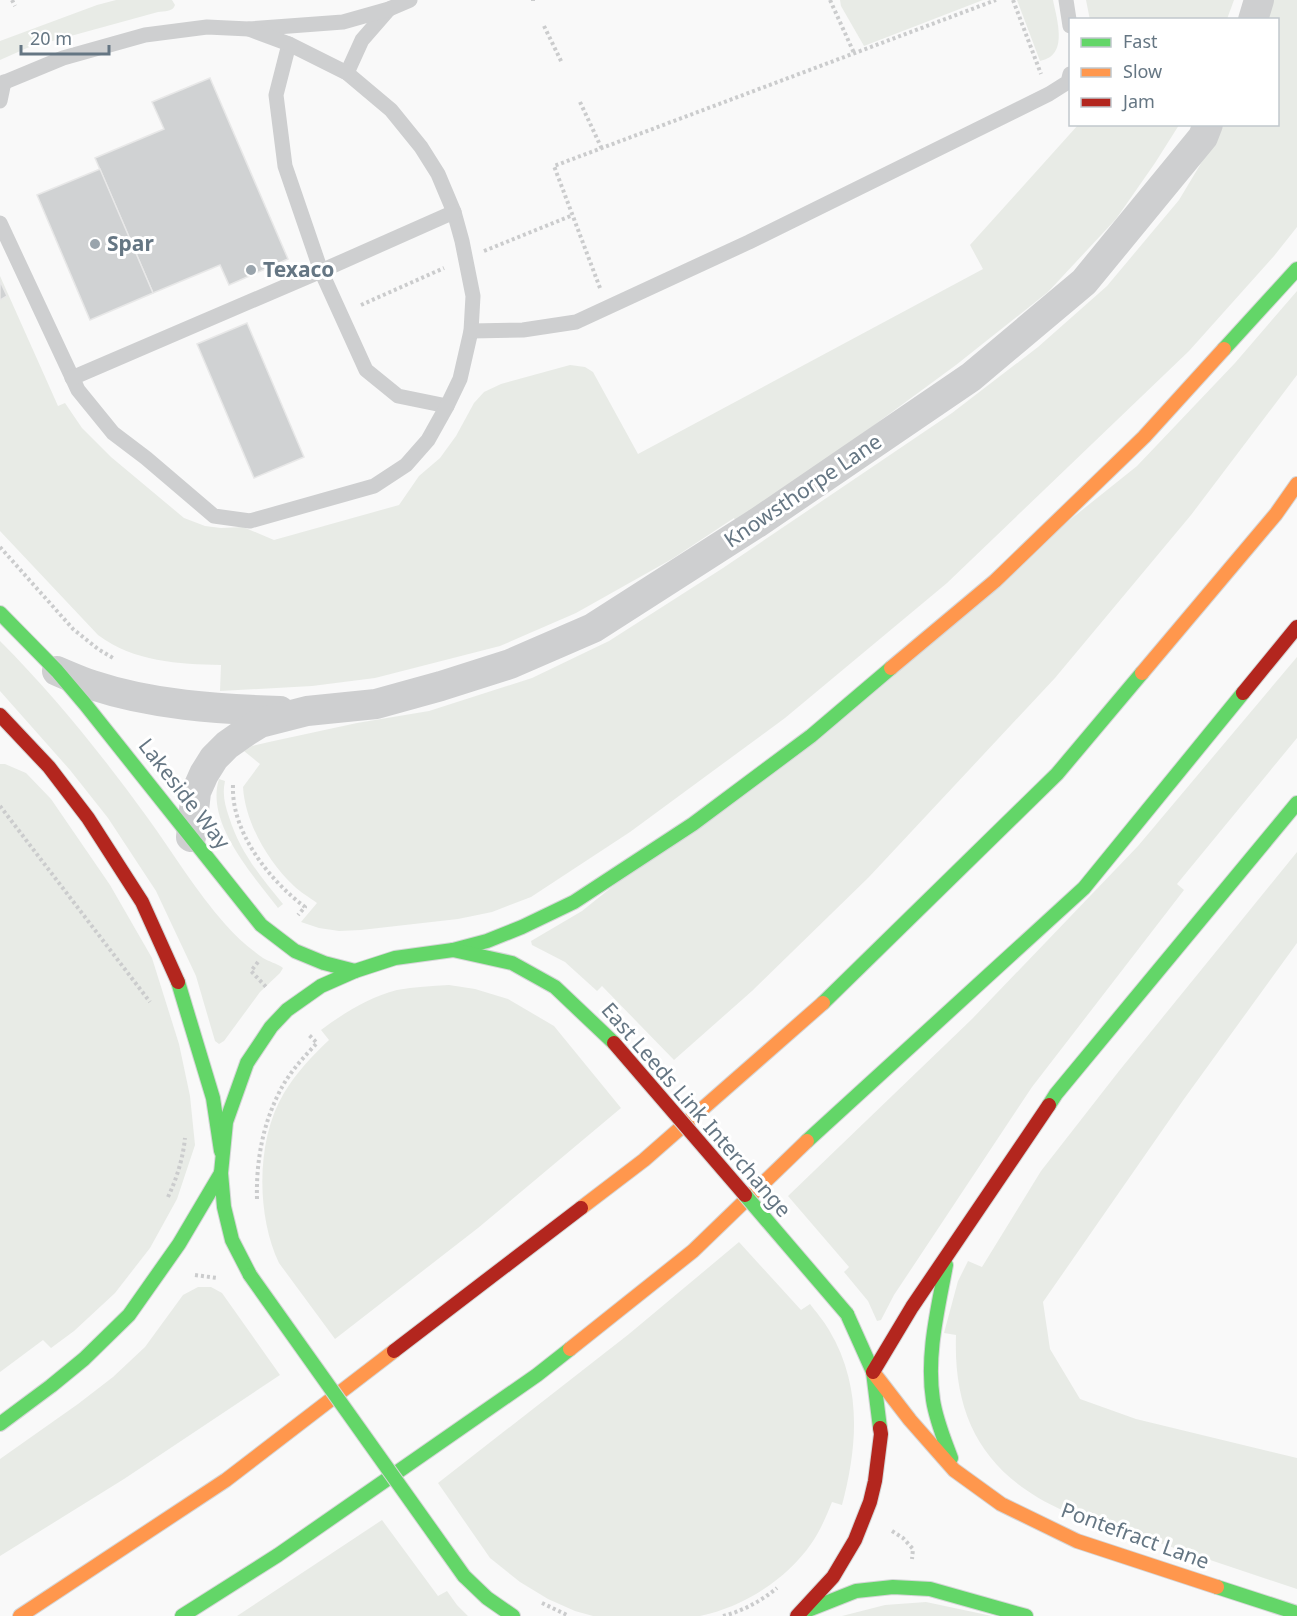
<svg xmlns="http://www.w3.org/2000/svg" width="1297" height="1616" viewBox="0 0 1297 1616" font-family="'Noto Sans',sans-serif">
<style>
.green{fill:#e8ebe6}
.building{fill:#d0d2d3;stroke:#e8e8e8;stroke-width:1.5}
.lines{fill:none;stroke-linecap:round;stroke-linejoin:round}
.fast-casing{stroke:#d5d6d7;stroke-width:16}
.slow-casing{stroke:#d5d6d7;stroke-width:16}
.jam-casing{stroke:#d5d6d7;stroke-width:16}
.path{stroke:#cbcccd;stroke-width:4;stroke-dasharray:3 3;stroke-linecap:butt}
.lane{stroke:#cecfd0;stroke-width:15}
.street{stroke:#cecfd0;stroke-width:30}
.fast{stroke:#63d668;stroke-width:14}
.slow{stroke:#ff974d;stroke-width:14}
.jam{stroke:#b3261e;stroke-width:14}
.fast-bridge-casing{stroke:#d5d6d6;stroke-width:16;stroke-linecap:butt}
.jam-bridge-casing{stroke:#d5d6d6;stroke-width:16;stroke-linecap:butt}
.fast-bridge{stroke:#63d668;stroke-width:14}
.jam-bridge{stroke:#b3261e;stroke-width:14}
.poi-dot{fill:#99a4ac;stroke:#fff;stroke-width:2}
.labels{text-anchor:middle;stroke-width:6;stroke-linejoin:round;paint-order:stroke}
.poi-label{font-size:21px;font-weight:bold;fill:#657683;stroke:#fff;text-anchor:start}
.street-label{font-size:21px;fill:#657683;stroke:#fff}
</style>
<rect width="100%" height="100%" fill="#f9f9f9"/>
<g class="green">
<path d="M116,0H172L175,5C173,12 164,11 158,12L27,48L0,60V41L97,5Z"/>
<polygon points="840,0 983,0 864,46 841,6"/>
<path d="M1017,0H1053C1056,16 1066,46 1050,57C1047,59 1043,60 1040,61Z"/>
<polygon points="1086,0 1234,0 1227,19 1090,20"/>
<path d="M1270,0H1297V227L1274,256L1189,351L947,583L785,718L630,832L531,897L492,912L458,919L361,930L339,931L319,928L301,922L317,903C309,897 300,892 294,886C268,862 245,822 243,787L260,764L244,751L252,746L269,742L357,723L429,711L532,678L609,641L723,568L952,413L1038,347L1107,286L1179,200L1224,125L1278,124V20L1265,19Z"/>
<path d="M1078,125H1179L1155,163L1116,219L1048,292L956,365L738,525L734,518L672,559L576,613L500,646L375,678L312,686L220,691L221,665C178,664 134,662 98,635L0,531V276L58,406L65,403L82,428L111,457L184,518L205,526L221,528L243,527L274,540L399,505L419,476L440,458L456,436L474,403L484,392L501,384L570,365L585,367L593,372L638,454L983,269L970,245Z"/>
<polygon points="1297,291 1297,375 1191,515 1055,678 869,877 752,991 674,1060 602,986 597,991 565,962 532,945 531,941 582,911 1137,466 1235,363"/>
<path d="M0,641C54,695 102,755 147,817C173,853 196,891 225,924C236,937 249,948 263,958C269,962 277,963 283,968L280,973L260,992L224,1041L219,1044L215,1041L196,976L156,891L108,818L70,770L0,691Z"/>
<polygon points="1297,657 1297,738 1177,884 1184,890 1032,1087 894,1295 881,1320 877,1321 868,1301 844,1272 849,1267 788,1196 972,1019 1138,846"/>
<polygon points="0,764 5,764 26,773 51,799 110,885 152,958 179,1044 190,1096 195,1145 177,1199 150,1248 115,1293 74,1331 51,1348 43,1340 0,1372"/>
<path d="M219,779L225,781C222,794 225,805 229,817C240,852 260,876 283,904L278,908C253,875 205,823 219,779Z"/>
<path d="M1297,852V943L1184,1099L1043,1302L1050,1349L1080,1399L1136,1419L1297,1458V1589L1064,1511C986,1476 953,1420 956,1335L944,1333L958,1281L968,1261L982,1267L1041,1171L1119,1071Z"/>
<path d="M449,985L475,989L508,999L554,1026L621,1108L478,1228L335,1339L279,1263C256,1215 256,1139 284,1093C296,1073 312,1056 329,1040L321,1030C344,1013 369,997 397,990C414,987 432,986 449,985Z"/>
<path d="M739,1242L801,1310L810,1304C816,1312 824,1321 829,1330C862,1385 858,1445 842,1505L832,1502C826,1517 820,1531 811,1544C786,1580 743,1607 700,1616H593L575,1611L548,1599L520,1582L490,1558L438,1483L629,1334Z"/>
<polygon points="198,1287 211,1287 222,1293 280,1375 124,1479 0,1556 0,1459 78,1404 113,1377 145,1347 183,1295"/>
<polygon points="382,1520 438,1596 447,1591 457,1605 468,1616 237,1616"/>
<polygon points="926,1602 992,1616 842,1616 885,1605"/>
</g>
<g class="building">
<polygon points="210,78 288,259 229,285 220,265 153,293 95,158 164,129 152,102"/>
<polygon points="100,169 153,293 90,320 37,195"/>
<polygon points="0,281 7,296 0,300"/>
<polygon points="247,323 304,457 254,478 197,344"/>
</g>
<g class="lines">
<defs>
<g id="fast">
<polyline points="1224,349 1297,269"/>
<polyline points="0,613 57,671 85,704 261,925 295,951 324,963 355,971"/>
<polyline points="453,950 487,941 522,927 574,902 693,824 811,736 891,668"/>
<polyline points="178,982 213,1098 221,1151"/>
<polyline points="823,1003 1057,774 1142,673"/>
<polyline points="1049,1105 1056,1094 1297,803"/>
<polyline points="807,1141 1084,888 1243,693"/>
<path d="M946,1265C938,1309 926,1355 933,1400C936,1420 944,1439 951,1458"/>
<polyline points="250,1275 232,1240 224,1207 221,1173 226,1122 247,1063 271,1027 287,1010 321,986 355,971 395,958 453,950 512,963 555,987 614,1043"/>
<polyline points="847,1314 873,1372 880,1428"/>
<polyline points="0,1424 51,1386 84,1359 129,1315 179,1244 221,1173"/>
<polyline points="464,1576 487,1598 513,1616"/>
<polyline points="1217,1587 1297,1613"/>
<polyline points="808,1610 856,1591 893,1587 930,1589 1026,1616"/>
<polyline points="182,1616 278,1555 537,1375 570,1349"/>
</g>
<g id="slow">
<polyline points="891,668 995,581 1144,437 1224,349"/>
<polyline points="1142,673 1276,514 1297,484"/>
<polyline points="581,1208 644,1160 823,1003"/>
<polyline points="570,1349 693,1251 807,1141"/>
<polyline points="873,1372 910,1420 954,1470 1001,1504 1077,1541 1217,1587"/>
<polyline points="20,1616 226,1480 394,1351"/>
</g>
<g id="jam">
<polyline points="1243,693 1297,627"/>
<polyline points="0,715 49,767 88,818 142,902 178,982"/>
<polyline points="394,1351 581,1208"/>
<polyline points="873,1372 912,1307 1049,1105"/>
<polyline points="797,1616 833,1577 855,1540 870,1502 875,1481 881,1434 880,1428"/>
</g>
</defs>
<use href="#fast" class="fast-casing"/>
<use href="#slow" class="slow-casing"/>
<use href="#jam" class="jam-casing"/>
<g class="path">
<polyline points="12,0 15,6"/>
<polyline points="533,0 533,1"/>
<polyline points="830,0 854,53"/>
<polyline points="1013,0 1041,74"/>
<polyline points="544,26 562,63"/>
<polyline points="580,102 602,149"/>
<polyline points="484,251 573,215"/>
<polyline points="600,288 554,166 996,0"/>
<polyline points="361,305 444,268"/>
<polyline points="0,547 73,629 98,649 113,658"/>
<path d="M233,785C231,832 269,880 305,907L298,915"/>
<polyline points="0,806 150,1002"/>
<polyline points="258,962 251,971 267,988"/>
<path d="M168,1197C177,1178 183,1158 185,1138"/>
<path d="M257,1199C256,1164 262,1127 278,1095C287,1075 302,1059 317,1043L308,1034"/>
<polyline points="195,1275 217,1278"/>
<polyline points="892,1531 903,1538 913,1549 912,1559"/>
<polyline points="542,1603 569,1616"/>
<path d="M723,1616C743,1611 761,1601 777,1588"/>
</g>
<g class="lane">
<polyline points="1066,0 1070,26"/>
<polyline points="289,44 276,95 285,166 321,271 366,370 398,396 447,406"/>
<polyline points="347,73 362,40 389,9"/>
<polyline points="0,84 63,58 145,35 207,27 249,29 343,22 389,9 410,0"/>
<polyline points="0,101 4,82"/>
<polyline points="0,223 78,390 113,433 146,458 214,516 250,521 374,486 406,465 428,440 447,406 460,379 471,331 473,296 462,241 454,212 438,174 421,147 391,110 347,73 289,44 249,29"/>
<polyline points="471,331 523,330 576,322 749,242 1049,94 1068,82 1070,74"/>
<polyline points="72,378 321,271 454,212"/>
</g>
<g class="street">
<polyline points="1253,20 1259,0"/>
<path d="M57,671C69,676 80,681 92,685C152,705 217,709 280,711"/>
<polyline points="191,837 196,792 204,774 214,758 227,745 247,731 260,723 307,711 376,704 441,686 510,664 593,628 757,523 971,377 1084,282 1203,137 1208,124"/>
</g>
<use href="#fast" class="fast"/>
<use href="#slow" class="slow"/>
<use href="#jam" class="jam"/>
<defs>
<g id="fast-bridge">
<polyline points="745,1195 847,1314"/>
<polyline points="250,1275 464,1576"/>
</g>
<polyline id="jam-bridge" points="614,1043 745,1195"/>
</defs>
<use href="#fast-bridge" class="fast-bridge-casing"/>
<use href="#jam-bridge" class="jam-bridge-casing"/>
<use href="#fast-bridge" class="fast-bridge"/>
<use href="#jam-bridge" class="jam-bridge"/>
</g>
<g class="poi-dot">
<circle cx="95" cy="244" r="6"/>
<circle cx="251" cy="270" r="6"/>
</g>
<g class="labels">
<g class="poi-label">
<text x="107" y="251">Spar</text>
<text x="263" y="277">Texaco</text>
</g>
<g class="street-label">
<text transform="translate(803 491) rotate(-34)" y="7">Knowsthorpe Lane</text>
<text transform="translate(184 794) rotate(52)" y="7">Lakeside Way</text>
<text transform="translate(696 1110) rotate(49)" y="7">East Leeds Link Interchange</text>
<text transform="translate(1135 1536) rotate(20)" y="7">Pontefract Lane</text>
</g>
</g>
<rect x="1069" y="18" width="210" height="108" fill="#ffffff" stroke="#c1c8cd" stroke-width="1.5"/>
<rect x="1081" y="38" width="30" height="9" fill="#63d668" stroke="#c1c8cd" stroke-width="1.5"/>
<text x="1123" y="48" font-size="18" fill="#657683">Fast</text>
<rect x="1081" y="68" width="30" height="9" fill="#ff974d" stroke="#c1c8cd" stroke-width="1.5"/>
<text x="1123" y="78" font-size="18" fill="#657683">Slow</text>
<rect x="1081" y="98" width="30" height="9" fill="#b3261e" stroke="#c1c8cd" stroke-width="1.5"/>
<text x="1123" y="108" font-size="18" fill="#657683">Jam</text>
<path d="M21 45v9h88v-9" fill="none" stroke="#657683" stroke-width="3"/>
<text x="30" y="45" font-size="18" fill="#657683" stroke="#ffffff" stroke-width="4.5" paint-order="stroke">20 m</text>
</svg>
